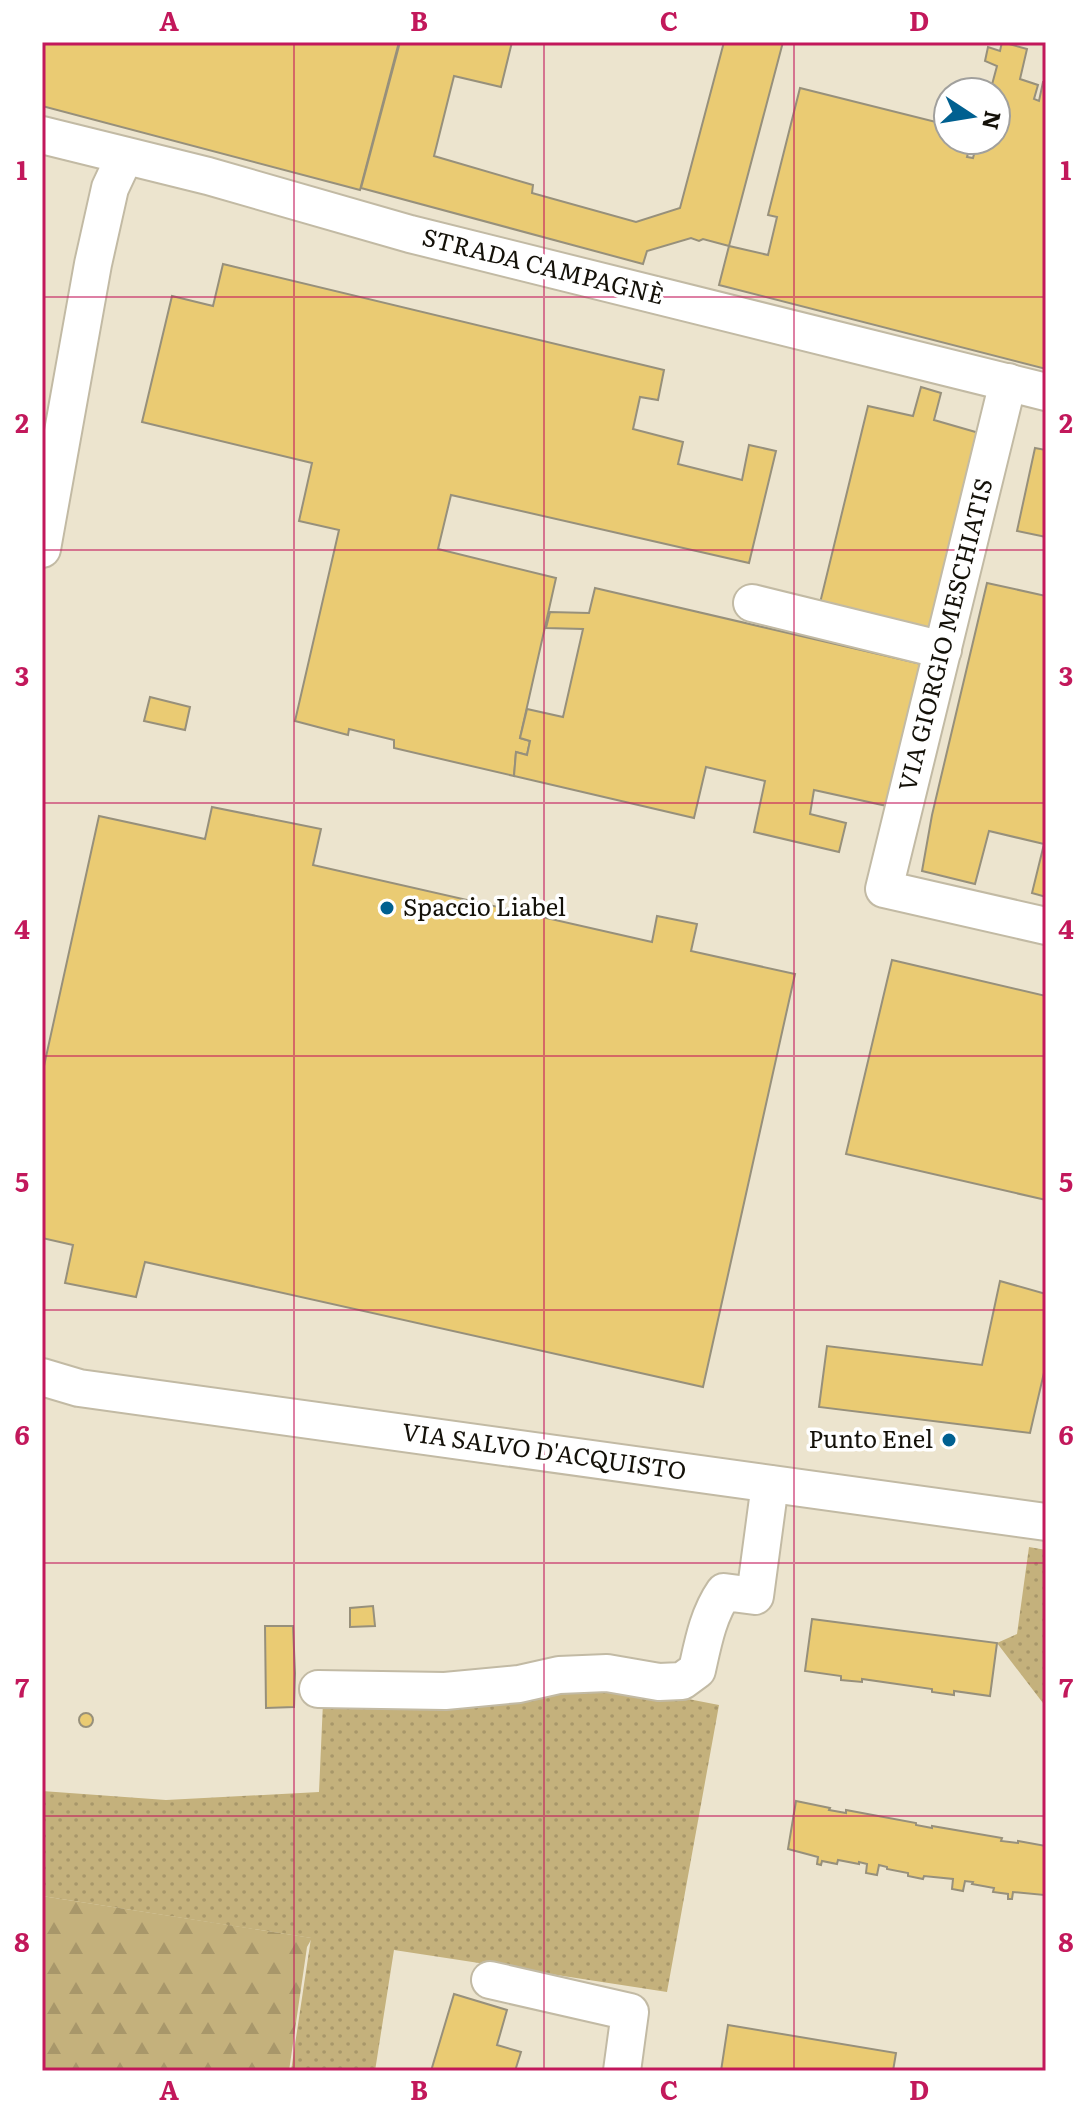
<svg xmlns="http://www.w3.org/2000/svg" width="1088" height="2113" viewBox="0 0 1088 2113" font-family="Literata,serif">
<style>
.grass{fill:url(#grass-dots)}
.forest{fill:url(#forest-firs)}
.building{fill:#eacb73;stroke:#97907b;stroke-width:2}
.lines{fill:none;stroke-linecap:round;stroke-linejoin:round}
.minor-casing{stroke:#c2baa4;stroke-width:40}
.minor{stroke:#fff;stroke-width:36}
.grid{fill:none;stroke:#c2185b;stroke-width:2;stroke-opacity:0.55}
.poi-dot{fill:#006090;stroke:#fff;stroke-width:3}
.labels{text-anchor:middle;stroke-width:7;stroke-linejoin:round;paint-order:stroke}
.street-label{font-size:24px;fill:#141109;stroke:#fff}
.poi-label{font-size:24px;fill:#141109;stroke:#fff;text-anchor:start}
.neatline{fill:none;stroke:#c2185b;stroke-width:3}
.grid-label{font-size:26px;text-anchor:middle;font-weight:bold;fill:#c2185b}
</style>
<defs>
<pattern id="grass-dots" width="8" height="8" patternUnits="userSpaceOnUse" patternTransform="scale(2)"><rect width="8" height="8" fill="#c4b17c"/><path d="M2 2h.1M6 6h.1" fill="none" stroke="#a8976a" stroke-width="1.8" stroke-linecap="round"/></pattern>
<pattern id="forest-firs" width="22" height="20" patternUnits="userSpaceOnUse" patternTransform="scale(2)"><rect width="22" height="20" fill="#c4b17c"/><path d="M5 1l3.5 6h-7zM16 11l3.5 6h-7z" fill="#a8976a"/></pattern>
</defs>
<rect width="100%" height="100%" fill="#ece4ce"/>
<g class="grass">
<polygon points="1029,1547 1046,1550 1046,1707 997,1643 1017,1634"/>
<polygon points="611,1684 719,1705 667,1992 394,1950 375,2071 291,2071 311,1938 42,1896 42,1791 166,1800 319,1792 323,1702 472,1708 549,1691"/>
</g>
<polygon class="forest" points="42,1896 312,1938 307,1947 289,2071 42,2071"/>
<g class="building">
<polygon points="45,42 399,42 360,190 42,106 42,54"/>
<polygon points="400,42 512,42 501,87 454,76 434,156 533,185 532,193 636,222 680,208 724,42 783,42 729,246 703,239 699,241 691,238 647,251 643,264 361,188"/>
<polygon points="1002,42 1027,49 1020,79 1038,85 1034,99 1039,101 1043,82 1046,82 1046,369 719,285 729,246 768,255 777,217 768,215 800,88 948,125 948,140 972,140 967,157 973,158 978,140 996,140 996,92 990,92 997,66 985,61 988,47 1000,51"/>
<polygon points="223,264 664,370 658,400 640,397 633,429 683,442 678,464 742,480 749,445 776,451 749,563 451,495 438,549 556,578 520,738 530,741 527,755 516,752 514,776 394,748 394,740 349,729 348,735 295,721 339,530 299,521 312,463 142,422 172,296 213,306"/>
<polygon points="921,387 941,393 934,420 986,435 937,632 820,603 868,406 913,416"/>
<polygon points="1035,448 1046,450 1046,537 1017,531"/>
<polygon points="987,583 1046,596 1046,897 1032,893 1044,844 989,831 975,884 922,871 932,815"/>
<polygon points="595,588 930,666 896,808 814,790 810,814 846,823 839,852 754,832 765,781 706,767 694,818 514,776 516,752 527,755 530,741 520,738 527,709 563,717 583,629 546,628 550,612 589,613"/>
<polygon points="150,697 190,707 185,730 144,721"/>
<polygon points="212,807 321,829 313,865 652,942 657,916 697,924 691,951 795,974 703,1387 145,1262 136,1297 65,1283 73,1245 42,1238 42,1075 99,816 205,839"/>
<polygon points="892,960 1046,996 1046,1200 846,1154"/>
<polygon points="1000,1281 1046,1294 1046,1364 1030,1433 819,1407 827,1346 982,1365"/>
<polygon points="373,1606 375,1626 350,1627 350,1608"/>
<polygon points="812,1619 997,1643 990,1696 954,1691 954,1695 932,1692 932,1689 862,1679 862,1682 841,1680 841,1676 805,1671"/>
<polygon points="265,1626 293,1626 295,1673 294,1707 266,1708"/>
<circle cx="86" cy="1720" r="7"/>
<polygon points="796,1801 830,1808 829,1810 846,1813 846,1810 916,1823 916,1825 932,1828 932,1826 1002,1838 1001,1841 1018,1843 1018,1841 1046,1846 1044,1895 1013,1892 1012,1899 1008,1899 1008,1894 993,1892 994,1888 972,1884 973,1882 965,1881 963,1891 952,1889 953,1879 924,1876 923,1879 908,1876 908,1873 887,1869 887,1867 879,1865 877,1875 866,1873 867,1864 859,1862 859,1864 838,1860 837,1864 822,1861 821,1865 817,1864 818,1857 788,1849"/>
<polygon points="454,1994 507,2010 497,2045 521,2052 515,2071 490,2069 489,2071 431,2071"/>
<polygon points="728,2025 896,2053 893,2071 721,2071"/>
</g>
<g class="lines">
<defs>
<g id="minor">
<polyline points="42,135 208,176 410,234 1046,392"/>
<polyline points="1008,382 884,889 1046,926"/>
<polyline points="42,549 93,264 110,188 125,156"/>
<polyline points="752,603 943,650"/>
<polyline points="42,1377 79,1388 1046,1522"/>
<path d="M318,1689L445,1691L519,1684L559,1675L607,1673L659,1682L682,1681L697,1670C703,1643 708,1615 724,1592L755,1596L770,1484"/>
<polyline points="490,1980 630,2012 622,2071"/>
</g>
</defs>
<use href="#minor" class="minor-casing"/>
<use href="#minor" class="minor"/>
</g>
<path class="grid" d="M294,42V2071M544,42V2071M794,42V2071M42,297H1046M42,550H1046M42,803H1046M42,1056H1046M42,1310H1046M42,1563H1046M42,1816H1046"/>
<g class="poi-dot">
<circle cx="387" cy="908" r="8"/>
<circle cx="949" cy="1440" r="8"/>
</g>
<g class="labels">
<g class="street-label">
<text transform="translate(543 267) rotate(14)" y="8">STRADA CAMPAGNÈ</text>
<text transform="translate(946 635) rotate(-76)" y="8">VIA GIORGIO MESCHIATIS</text>
<text transform="translate(544 1452) rotate(8)" y="8">VIA SALVO D'ACQUISTO</text>
</g>
<g class="poi-label">
<text x="403" y="916">Spaccio Liabel</text>
<text x="933" y="1448" text-anchor="end">Punto Enel</text>
</g>
</g>
<rect width="1088" height="2113" fill="none" stroke="#ffffff" stroke-width="88"/>
<g transform="translate(972 116) rotate(102)"><circle r="38" fill="#ffffff" stroke="#a1a09d" stroke-width="2"/>
<path d="M0-6L14 30L0 20L-14 30Z" fill="#006090"/>
<text y="-12" font-size="22" font-weight="bold" text-anchor="middle" fill="#141109">N</text>
</g>
<rect x="44" y="44" width="1000" height="2025" class="neatline"/>
<g class="grid-label">
<text x="169" y="31">A</text>
<text x="419" y="31">B</text>
<text x="669" y="31">C</text>
<text x="919" y="31">D</text>
<text x="22" y="180">1</text>
<text x="1066" y="180">1</text>
<text x="22" y="433">2</text>
<text x="1066" y="433">2</text>
<text x="22" y="686">3</text>
<text x="1066" y="686">3</text>
<text x="22" y="939">4</text>
<text x="1066" y="939">4</text>
<text x="22" y="1192">5</text>
<text x="1066" y="1192">5</text>
<text x="22" y="1445">6</text>
<text x="1066" y="1445">6</text>
<text x="22" y="1698">7</text>
<text x="1066" y="1698">7</text>
<text x="22" y="1952">8</text>
<text x="1066" y="1952">8</text>
<text x="169" y="2100">A</text>
<text x="419" y="2100">B</text>
<text x="669" y="2100">C</text>
<text x="919" y="2100">D</text>
</g>
</svg>
